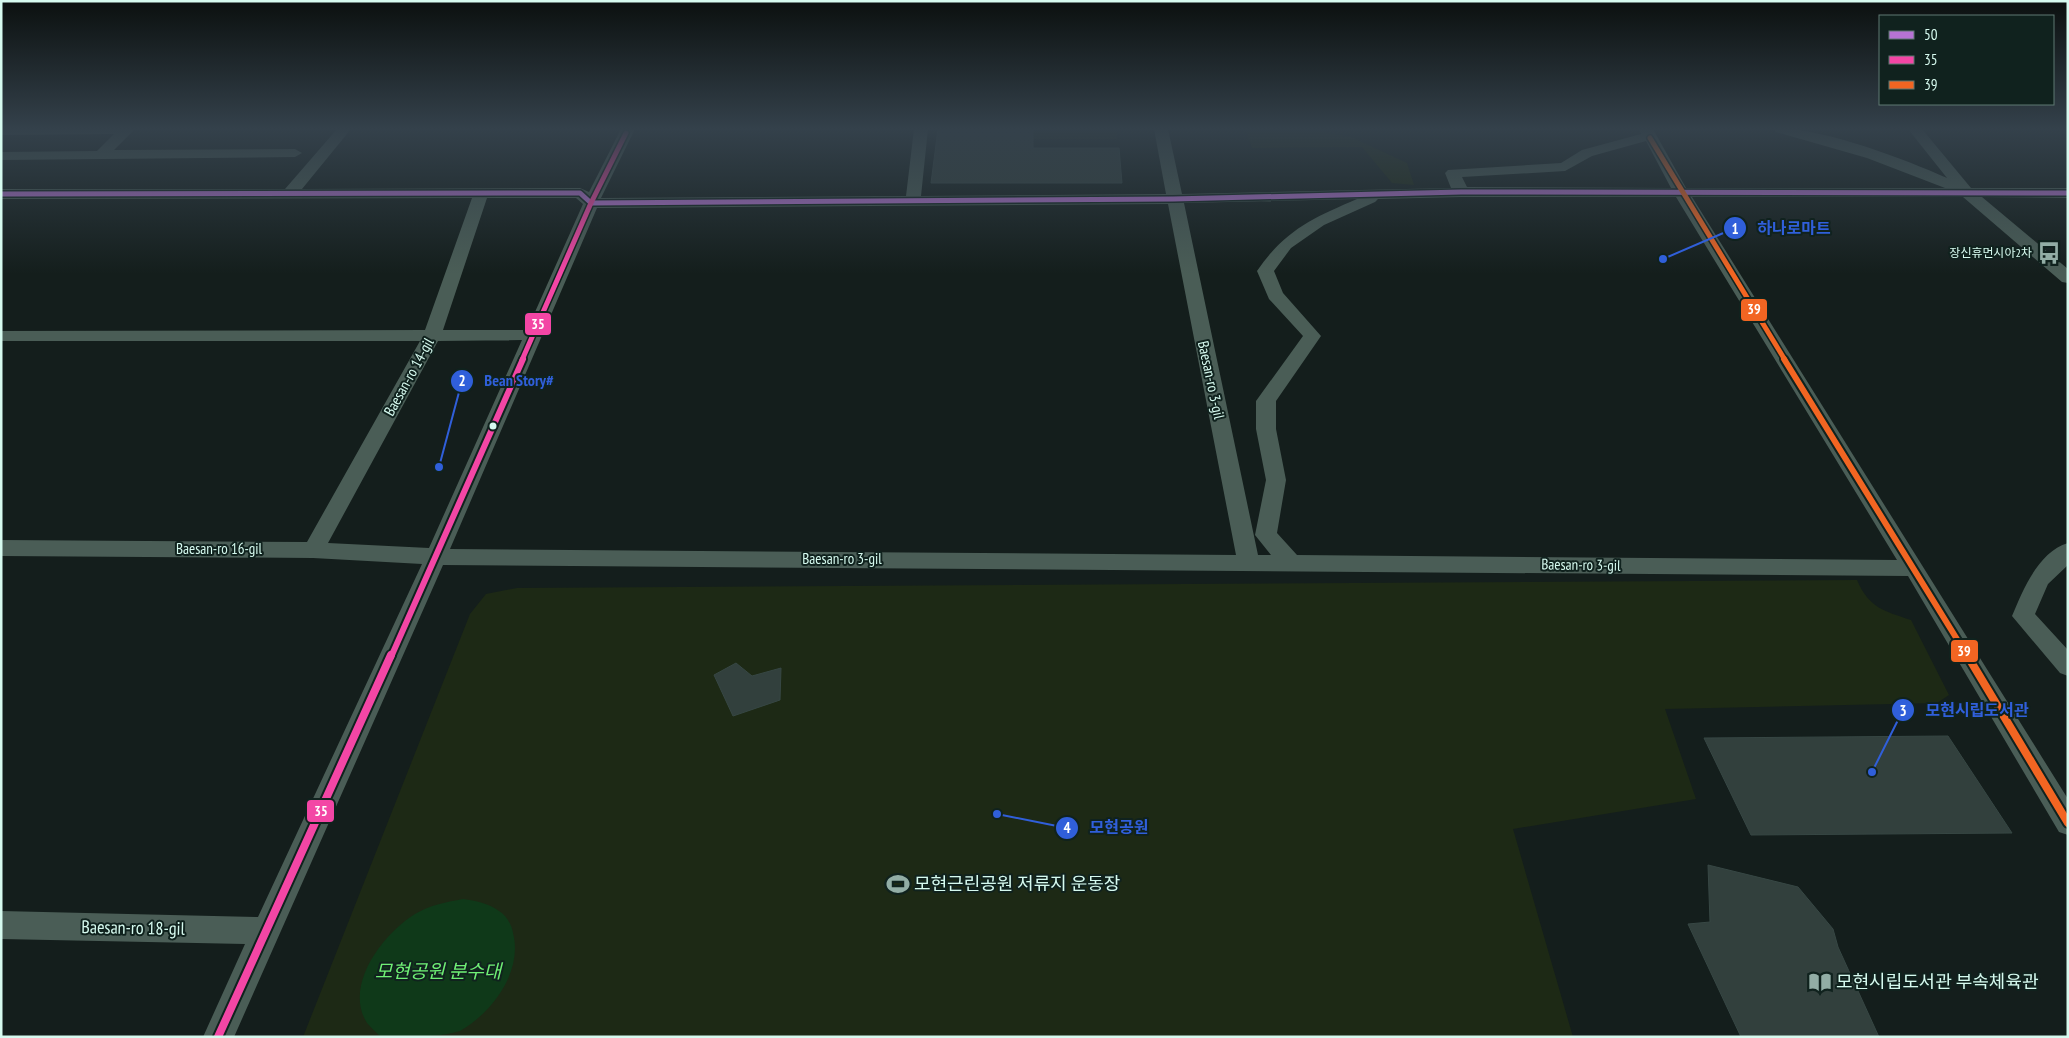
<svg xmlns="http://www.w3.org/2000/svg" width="2069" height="1038" viewBox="0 0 2069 1038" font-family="'PT Sans Narrow','Noto Sans KR',sans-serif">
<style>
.green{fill:#1d2915}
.water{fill:#0f3919}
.building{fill:#32403d;stroke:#374744}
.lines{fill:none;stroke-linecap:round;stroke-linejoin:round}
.minor{fill:#4a5d56;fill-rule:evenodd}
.bus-1-casing{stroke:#10221e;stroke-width:8}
.bus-2-far2-casing{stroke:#10221e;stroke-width:8}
.bus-2-far1-casing{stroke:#10221e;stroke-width:10}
.bus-2-casing{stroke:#10221e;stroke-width:12}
.bus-3-far2-casing{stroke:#10221e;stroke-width:8}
.bus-3-far1-casing{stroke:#10221e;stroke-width:10}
.bus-3-casing{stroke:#10221e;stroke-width:12}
.bus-1{stroke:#b673d3;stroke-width:5}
.bus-2-far2{stroke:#f346a5;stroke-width:5}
.bus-2-far1{stroke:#f346a5;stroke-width:6}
.bus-2{stroke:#f346a5;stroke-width:8}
.bus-3-far2{stroke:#f26522;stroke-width:5}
.bus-3-far1{stroke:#f26522;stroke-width:6}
.bus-3{stroke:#f26522;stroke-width:8}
.bus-dot{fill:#d6faef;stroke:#10221e;stroke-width:2}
.labels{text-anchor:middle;stroke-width:4;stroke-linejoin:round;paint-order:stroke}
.far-poi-label{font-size:12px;fill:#d6faef;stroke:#10221e;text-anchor:end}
.street-label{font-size:15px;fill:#d6faef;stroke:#10221e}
.near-poi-label{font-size:18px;fill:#d6faef;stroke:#10221e;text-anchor:start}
.near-street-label{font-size:18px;fill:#d6faef;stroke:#10221e}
.near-water-label{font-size:19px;font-style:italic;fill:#6fef75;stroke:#10221e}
.leader{fill:none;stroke:#305fda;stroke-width:2}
.callout-dot{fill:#305fda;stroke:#10221e;stroke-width:2}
.mark-label{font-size:15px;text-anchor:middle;font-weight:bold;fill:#fff}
.callout-label{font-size:16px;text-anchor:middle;font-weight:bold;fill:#305fda;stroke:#10221e;stroke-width:4;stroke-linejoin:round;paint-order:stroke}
.line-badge{stroke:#10221e;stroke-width:2}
.badge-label{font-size:14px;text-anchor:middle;font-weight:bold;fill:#fff}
</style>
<rect width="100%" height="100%" fill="#141e1c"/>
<g class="green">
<polygon points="996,129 1116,129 1117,139 995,139"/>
<polygon points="1245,129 1306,129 1351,137 1407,163 1414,185 1392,183 1362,147 1252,148"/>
<path d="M1857,580C1869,608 1884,611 1911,620L1949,695L1937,703L1665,709L1696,799L1513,829L1573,1037H303L470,614L486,594L517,588Z"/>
</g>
<path class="water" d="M463,899C476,901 488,903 499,911C506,915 512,925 513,933C523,971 493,1012 460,1031C438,1038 405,1037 381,1037C376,1032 371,1028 367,1023C343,985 384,933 415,914C430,905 447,902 463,899Z"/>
<g class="building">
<polygon points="938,129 1033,129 1033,148 1119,148 1122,183 931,183"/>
<polygon points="736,663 752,676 781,668 780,700 733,716 714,675"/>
<polygon points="1948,736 2012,833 1751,835 1704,738"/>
<polygon points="1708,865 1798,887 1833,929 1838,947 1879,1037 1741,1037 1688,924 1710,922"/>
</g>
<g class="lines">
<g class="minor">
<polygon points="1,129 135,129 114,150 295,149 302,153 295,157 1,160 1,152 97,151 114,134 1,135"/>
<path d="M337,129H351L302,189L580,188L589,192L621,129H635L601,198L906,196L914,129H928L921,196L1166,194L1154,129H1168L1182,194L1451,188L1445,173L1448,170L1561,163L1582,150L1641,134L1639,129H1653L1686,188H1945L1867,158L1776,132L1774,129C1819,126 1904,159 1947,178L1908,129H1922L1971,188H2068V198L1982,197L2068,269V283L2062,282L1963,197H1692L2068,799V835L2059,832L1908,576L443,565L234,1037H203L245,944L1,939V911L258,917L422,564L313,558L1,556V540L307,542L420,341H1V331L425,330L472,198L1,199V189H285ZM1646,141L1671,188L1467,187L1462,177L1565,171L1592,156ZM1461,197H1676L1897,560L1297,555L1277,533L1286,480L1276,429V401L1321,336L1283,293L1274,271L1291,248L1324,225L1375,202L1378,199ZM487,198H576L583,204L527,330H443ZM1357,199C1313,218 1285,230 1257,271L1269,299L1303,336L1256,401V429L1266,480L1255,535L1271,555H1258L1184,203ZM1168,204L1236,555L450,549L597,208ZM522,340L429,548L328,543L438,341Z"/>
<path d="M2068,543V565L2048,584L2035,614L2068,650V676L2060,673L2012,616C2023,590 2038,552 2068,543Z"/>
</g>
<defs>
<polyline id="bus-1" points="1,194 580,193 591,203 1173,199 1461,192 2068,193"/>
<polyline id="bus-2-far2" points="522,360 591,203 626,133"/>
<polyline id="bus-2-far1" points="391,657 523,359"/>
<polyline id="bus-2" points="218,1037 391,655"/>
<polyline id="bus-3-far2" points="1650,138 1785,360"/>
<polyline id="bus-3-far1" points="1784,359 1968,657"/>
<polyline id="bus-3" points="1967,655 2068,823"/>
</defs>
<use href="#bus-1" class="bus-1-casing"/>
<use href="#bus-2-far2" class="bus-2-far2-casing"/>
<use href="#bus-2-far1" class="bus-2-far1-casing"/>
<use href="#bus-2" class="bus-2-casing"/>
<use href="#bus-3-far2" class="bus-3-far2-casing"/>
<use href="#bus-3-far1" class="bus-3-far1-casing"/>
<use href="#bus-3" class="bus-3-casing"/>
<use href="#bus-1" class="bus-1"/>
<use href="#bus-2-far2" class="bus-2-far2"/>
<use href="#bus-2-far1" class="bus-2-far1"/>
<use href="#bus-2" class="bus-2"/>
<use href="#bus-3-far2" class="bus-3-far2"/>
<use href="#bus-3-far1" class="bus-3-far1"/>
<use href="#bus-3" class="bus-3"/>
</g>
<linearGradient id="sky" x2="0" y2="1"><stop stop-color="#0b100f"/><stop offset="0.47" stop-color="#34414b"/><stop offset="1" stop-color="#34414b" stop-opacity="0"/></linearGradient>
<rect width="2069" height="274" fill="url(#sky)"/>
<defs>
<symbol id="bus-bare" viewBox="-9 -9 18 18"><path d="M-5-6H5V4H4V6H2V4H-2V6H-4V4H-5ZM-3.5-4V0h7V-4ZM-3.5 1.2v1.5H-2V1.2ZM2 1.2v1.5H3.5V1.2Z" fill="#92ada5" stroke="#10221e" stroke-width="2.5" paint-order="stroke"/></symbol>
<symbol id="stadium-bare" viewBox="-9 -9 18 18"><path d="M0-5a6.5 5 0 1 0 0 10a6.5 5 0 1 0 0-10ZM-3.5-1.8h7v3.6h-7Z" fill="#92ada5" stroke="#10221e" stroke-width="2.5" paint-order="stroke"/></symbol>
<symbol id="library-bare" viewBox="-9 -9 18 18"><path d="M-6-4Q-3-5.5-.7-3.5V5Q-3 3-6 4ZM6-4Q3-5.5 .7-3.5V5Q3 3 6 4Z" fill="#92ada5" stroke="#10221e" stroke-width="2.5" paint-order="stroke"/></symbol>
</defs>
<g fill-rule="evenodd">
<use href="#bus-bare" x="2033" y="237" width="32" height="32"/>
<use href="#stadium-bare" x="882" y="868" width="32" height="32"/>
<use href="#library-bare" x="1804" y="966" width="32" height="32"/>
</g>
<circle class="bus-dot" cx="493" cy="426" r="4.5"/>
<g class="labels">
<g class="far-poi-label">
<text x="2032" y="257">장신휴먼시아2차</text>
</g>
<g class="street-label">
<text transform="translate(409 377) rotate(-61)" y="5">Baesan-ro 14-gil</text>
<text transform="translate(1211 380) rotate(78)" y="5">Baesan-ro 3-gil</text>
<text x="219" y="554">Baesan-ro 16-gil</text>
<text x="842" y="564">Baesan-ro 3-gil</text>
<text transform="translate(1581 565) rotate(1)" y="5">Baesan-ro 3-gil</text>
</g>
<g class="near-poi-label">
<text x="914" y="890">모현근린공원 저류지 운동장</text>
<text x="1836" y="988">모현시립도서관 부속체육관</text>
</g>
<g class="near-street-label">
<text transform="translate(133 928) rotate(1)" y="6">Baesan-ro 18-gil</text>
</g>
<g class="near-water-label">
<text x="438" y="978">모현공원 분수대</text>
</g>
</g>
<path class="leader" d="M1663 259L1735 228M439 467L462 381M1872 772L1903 710M997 814L1067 828"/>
<g class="callout-dot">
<circle cx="1663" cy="259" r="5"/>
<circle cx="439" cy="467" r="5"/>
<circle cx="1872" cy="772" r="5"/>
<circle cx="997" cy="814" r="5"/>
<circle cx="1735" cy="228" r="12"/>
<circle cx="462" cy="381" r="12"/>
<circle cx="1903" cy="710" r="12"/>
<circle cx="1067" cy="828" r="12"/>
</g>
<g class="mark-label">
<text x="1735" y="234">1</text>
<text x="462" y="386">2</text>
<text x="1903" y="716">3</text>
<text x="1067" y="833">4</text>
</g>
<g class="callout-label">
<text x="1794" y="234">하나로마트</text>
<text x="519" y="386">Bean Story#</text>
<text x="1977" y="716">모현시립도서관</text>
<text x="1119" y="833">모현공원</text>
</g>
<g class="line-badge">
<rect x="1740" y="298" width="28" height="24" rx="5" fill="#f26522"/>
<rect x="524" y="312" width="28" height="24" rx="5" fill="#f346a5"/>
<rect x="1950" y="639" width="29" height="24" rx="5" fill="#f26522"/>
<rect x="306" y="799" width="29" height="24" rx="5" fill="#f346a5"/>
</g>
<g class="badge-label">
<text x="1754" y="314">39</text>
<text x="538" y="329">35</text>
<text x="1964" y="656">39</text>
<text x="321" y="816">35</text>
</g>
<rect width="2069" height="1038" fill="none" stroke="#d6faef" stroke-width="5"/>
<rect x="1879" y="15" width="175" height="90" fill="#10221e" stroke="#5f7872"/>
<rect x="1889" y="31" width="25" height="8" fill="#b673d3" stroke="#5f7872"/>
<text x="1924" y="40" font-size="15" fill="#d6faef">50</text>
<rect x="1889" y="56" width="25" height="8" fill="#f346a5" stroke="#5f7872"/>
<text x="1924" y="65" font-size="15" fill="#d6faef">35</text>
<rect x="1889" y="81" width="25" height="8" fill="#f26522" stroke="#5f7872"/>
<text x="1924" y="90" font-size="15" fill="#d6faef">39</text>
</svg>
